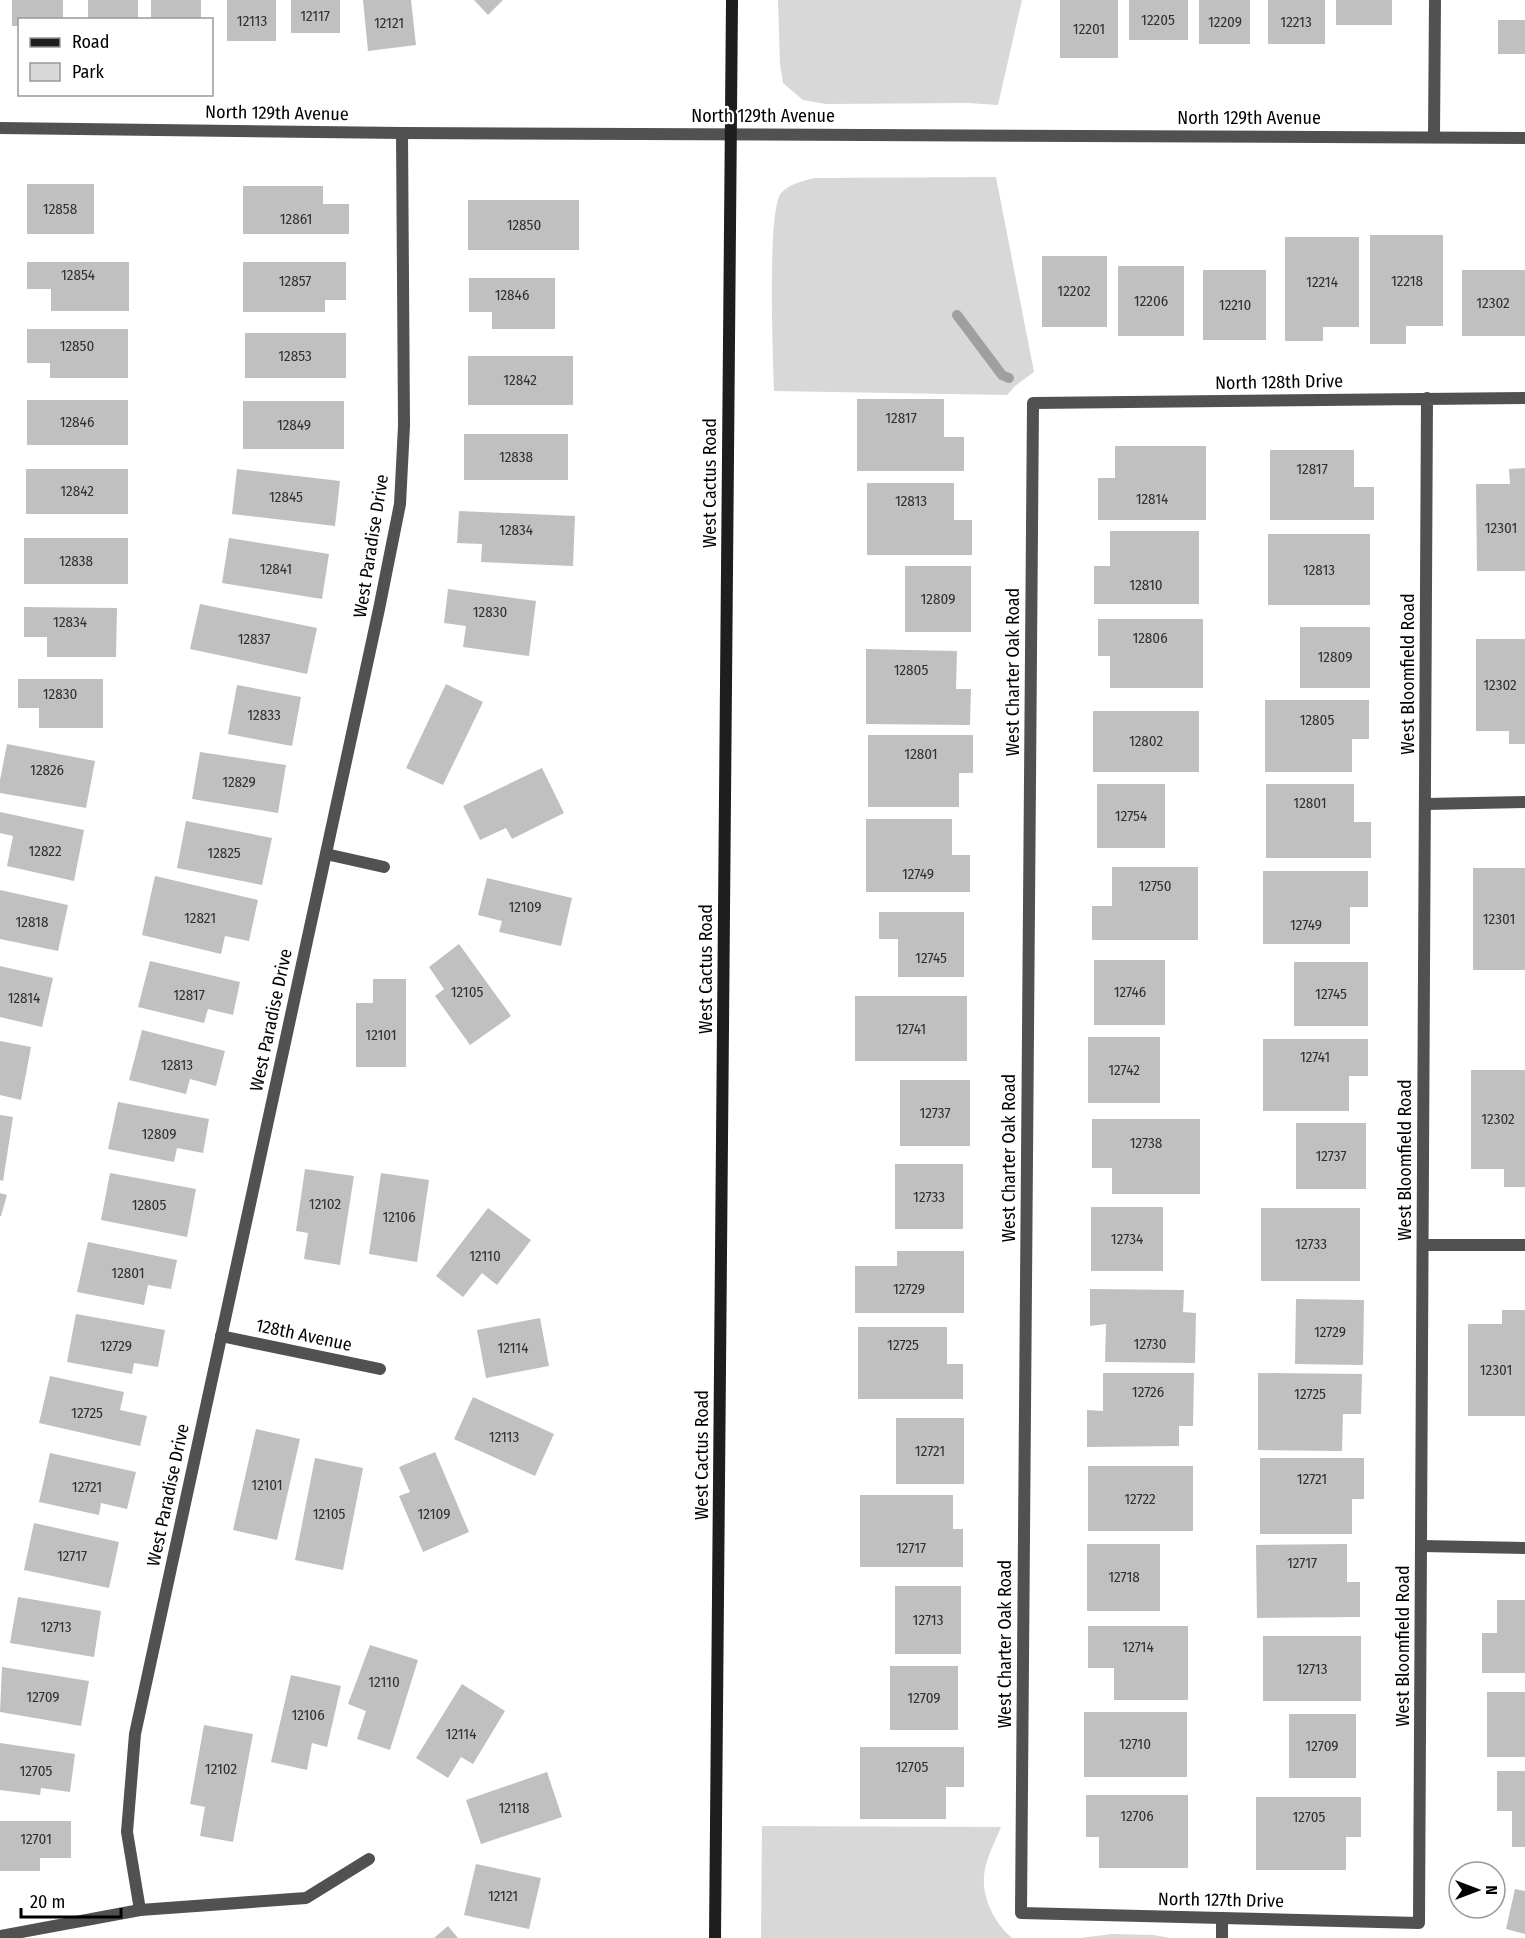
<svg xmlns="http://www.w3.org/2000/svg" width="1525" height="1938" viewBox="0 0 1525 1938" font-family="'Fira Sans Condensed',sans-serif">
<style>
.green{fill:#d8d8d8}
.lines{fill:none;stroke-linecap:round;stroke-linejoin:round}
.stream{stroke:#9f9f9f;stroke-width:10}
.building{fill:#c0c0c0}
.street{stroke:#515151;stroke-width:12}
.secondary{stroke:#1e1e1e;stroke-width:12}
.labels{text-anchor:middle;stroke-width:4.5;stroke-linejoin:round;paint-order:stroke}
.number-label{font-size:15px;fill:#303030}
.street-label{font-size:18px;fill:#000;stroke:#fff}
</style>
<rect width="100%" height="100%" fill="#fff"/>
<g class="green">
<polygon points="778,0 1022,0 998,105 968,103 826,104 803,100 783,83 780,64"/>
<path d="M996,177L1034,372L1015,386L1007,395L774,391C773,360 767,211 781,193C789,184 803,181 814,178Z"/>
<path d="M762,1826L1001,1827C995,1842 985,1860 984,1876C982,1898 995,1924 1012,1938H761Z"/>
<polygon points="1112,1934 1154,1935 1170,1938 1080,1938"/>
</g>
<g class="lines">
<polyline class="stream" points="957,315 1002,375 1009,378"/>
</g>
<g class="building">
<polygon points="12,0 63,0 63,20 20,20 20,26 12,26"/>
<rect x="88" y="0" width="50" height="20"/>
<rect x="151" y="0" width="50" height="20"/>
<rect x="227" y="0" width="49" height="41"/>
<rect x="291" y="0" width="49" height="33"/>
<polygon points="363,0 411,0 416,45 368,51"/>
<polygon points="474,0 503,0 488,15"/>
<rect x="1060" y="0" width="58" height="58"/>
<rect x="1129" y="0" width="59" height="40"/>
<rect x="1199" y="0" width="51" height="44"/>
<rect x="1268" y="0" width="57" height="44"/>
<rect x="1336" y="0" width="56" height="25"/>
<rect x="1498" y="20" width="27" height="34"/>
<rect x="27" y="184" width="67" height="50"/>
<polygon points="243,186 323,186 323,204 349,204 349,234 243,234"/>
<rect x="468" y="200" width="111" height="50"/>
<polygon points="1370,235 1443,235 1443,326 1406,326 1406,344 1370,344"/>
<polygon points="1285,237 1359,237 1359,327 1323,327 1323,341 1285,341"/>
<rect x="1042" y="256" width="65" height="71"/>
<polygon points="27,262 129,262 129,311 51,311 51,289 27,289"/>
<polygon points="243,262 346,262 346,300 325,300 325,312 243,312"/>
<rect x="1118" y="266" width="66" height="70"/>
<rect x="1203" y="270" width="63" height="70"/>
<rect x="1462" y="270" width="63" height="66"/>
<polygon points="469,278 555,278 555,329 492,329 492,312 469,312"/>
<polygon points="27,329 128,329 128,378 50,378 50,363 27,363"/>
<rect x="245" y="333" width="101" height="45"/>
<rect x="468" y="356" width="105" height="49"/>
<polygon points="857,399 944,399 944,437 964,437 964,471 857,471"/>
<rect x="27" y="400" width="101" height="45"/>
<rect x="243" y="401" width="101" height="48"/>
<rect x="464" y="434" width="104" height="46"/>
<polygon points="1115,446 1206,446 1206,520 1098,520 1098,478 1115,478"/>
<polygon points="1270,450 1354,450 1354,487 1374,487 1374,520 1270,520"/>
<polygon points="1525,468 1525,571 1477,571 1476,484 1510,484 1509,469"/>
<rect x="26" y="469" width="102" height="45"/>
<polygon points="237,469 340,481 335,526 232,514"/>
<polygon points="867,483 954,483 954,520 972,520 972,555 867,555"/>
<polygon points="459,511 575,516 573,566 481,562 482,544 457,543"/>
<polygon points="1110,531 1199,531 1199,604 1094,604 1094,566 1110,566"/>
<rect x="1268" y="534" width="102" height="71"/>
<rect x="24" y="538" width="104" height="46"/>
<polygon points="229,538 329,554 322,599 222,583"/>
<rect x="905" y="566" width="66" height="66"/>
<polygon points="448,589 536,601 529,656 463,647 466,626 444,623"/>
<polygon points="200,604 317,628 307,674 190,649"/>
<polygon points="24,607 117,608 116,657 47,657 47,637 24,637"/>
<polygon points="1098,619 1203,619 1203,688 1110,688 1110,656 1098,656"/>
<rect x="1300" y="627" width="70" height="61"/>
<polygon points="1476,639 1525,639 1525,744 1509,744 1509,731 1476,731"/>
<polygon points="866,649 957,651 956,689 971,689 970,725 866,724"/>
<polygon points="18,679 103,679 103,728 39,728 39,708 18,708"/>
<polygon points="446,684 483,702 443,785 406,768"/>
<polygon points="237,685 301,697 292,746 228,734"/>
<polygon points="1265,700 1369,700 1369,739 1352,739 1352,772 1265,772"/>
<rect x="1093" y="711" width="106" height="61"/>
<polygon points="868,735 973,735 973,773 959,773 959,807 868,807"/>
<polygon points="7,744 95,761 86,808 0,793 0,780"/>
<polygon points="200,752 286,765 278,813 192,799"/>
<polygon points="542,768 564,813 512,839 506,828 480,840 463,806"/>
<rect x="1097" y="784" width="68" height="64"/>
<polygon points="1266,784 1354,784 1354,822 1371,822 1371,858 1266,858"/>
<polygon points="0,812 84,830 74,881 7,866 13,836 0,833"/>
<polygon points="866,819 952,819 952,855 970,855 970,892 866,892"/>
<polygon points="186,821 272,838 262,885 177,868"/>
<polygon points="1112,867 1198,867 1198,940 1092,940 1092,906 1112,906"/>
<rect x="1473" y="868" width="52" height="102"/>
<polygon points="1263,871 1368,871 1368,907 1350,907 1350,944 1263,944"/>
<polygon points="155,876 258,900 249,941 225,936 221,954 142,935"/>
<polygon points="487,878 572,898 561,946 499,932 502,921 478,915"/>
<polygon points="0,890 68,905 58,951 0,939"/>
<polygon points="879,912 964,912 964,977 898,977 898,939 879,939"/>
<polygon points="459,944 511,1016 470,1045 435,996 444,989 429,967"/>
<rect x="1094" y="960" width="71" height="65"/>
<polygon points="150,961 240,982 233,1015 208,1009 204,1023 138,1007"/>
<rect x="1294" y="962" width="74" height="64"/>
<polygon points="0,966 53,978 42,1027 0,1017"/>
<polygon points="373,979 406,979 406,1067 356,1067 356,1003 373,1003"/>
<rect x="855" y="996" width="112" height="65"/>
<polygon points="142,1030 225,1051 216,1086 190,1079 186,1094 129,1080"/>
<rect x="1088" y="1037" width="72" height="66"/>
<polygon points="1263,1039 1368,1039 1368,1076 1349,1076 1349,1111 1263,1111"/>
<polygon points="0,1041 31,1047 21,1100 0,1095"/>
<polygon points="1471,1070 1525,1070 1525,1187 1504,1187 1504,1169 1471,1169"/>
<rect x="900" y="1080" width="70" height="66"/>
<polygon points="118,1102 209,1119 203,1153 177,1148 174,1162 108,1149"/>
<polygon points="0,1115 13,1117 3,1181 0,1180"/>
<polygon points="1092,1119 1200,1119 1200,1194 1112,1194 1112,1168 1092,1168"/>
<rect x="1296" y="1123" width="70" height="66"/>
<rect x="895" y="1164" width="68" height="65"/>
<polygon points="305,1169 354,1176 340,1265 304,1259 308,1233 296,1231"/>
<polygon points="110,1173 196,1189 187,1237 101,1220"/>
<polygon points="381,1173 429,1180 417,1262 369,1254"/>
<polygon points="0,1193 7,1195 1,1216 0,1216"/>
<rect x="1091" y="1207" width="72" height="64"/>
<polygon points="488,1208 531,1240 497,1285 482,1273 463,1297 436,1276"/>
<rect x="1261" y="1208" width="99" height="73"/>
<polygon points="88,1242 177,1260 171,1289 148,1285 144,1305 77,1292"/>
<polygon points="897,1251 964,1251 964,1313 855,1313 855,1266 897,1266"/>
<polygon points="1090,1289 1184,1290 1183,1312 1196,1313 1195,1363 1105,1362 1106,1324 1090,1326"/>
<polygon points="1296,1299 1364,1300 1363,1365 1295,1364"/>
<polygon points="1502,1310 1525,1310 1525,1416 1468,1416 1468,1324 1502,1324"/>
<polygon points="76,1314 165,1330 158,1367 134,1363 132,1374 67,1362"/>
<polygon points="540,1318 549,1366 486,1378 477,1330"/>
<polygon points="858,1327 947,1327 947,1364 963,1364 963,1399 858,1399"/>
<polygon points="1103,1373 1194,1373 1193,1426 1179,1426 1179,1446 1087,1447 1087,1410 1103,1411"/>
<polygon points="1258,1373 1362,1374 1361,1414 1343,1414 1342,1451 1258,1450"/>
<polygon points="50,1376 124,1392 120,1410 147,1416 140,1446 39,1423"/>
<polygon points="473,1397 554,1434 535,1476 454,1439"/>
<rect x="896" y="1418" width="68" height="66"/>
<polygon points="256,1429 300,1439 277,1540 233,1530"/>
<polygon points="435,1452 469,1532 423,1552 399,1496 410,1492 399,1467"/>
<polygon points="50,1453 136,1472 127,1509 101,1503 99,1515 39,1502"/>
<polygon points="315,1458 363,1468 343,1570 295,1560"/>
<polygon points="1260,1458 1364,1458 1364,1499 1352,1499 1352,1534 1260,1534"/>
<rect x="1088" y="1466" width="105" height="65"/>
<polygon points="860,1495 953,1495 953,1529 963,1529 963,1567 860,1567"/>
<polygon points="34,1523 119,1542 109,1588 24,1570"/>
<rect x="1087" y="1544" width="73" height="67"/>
<polygon points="1347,1544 1347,1582 1360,1582 1360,1617 1257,1618 1256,1545"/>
<rect x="895" y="1586" width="66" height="68"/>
<polygon points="18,1597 101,1611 94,1657 10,1643"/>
<polygon points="1497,1600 1525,1600 1525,1673 1482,1673 1482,1633 1497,1633"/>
<polygon points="1088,1626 1188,1626 1188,1700 1114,1700 1114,1668 1088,1668"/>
<rect x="1263" y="1636" width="98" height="65"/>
<polygon points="370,1645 418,1660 390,1750 357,1739 366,1711 348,1704"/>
<rect x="890" y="1666" width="68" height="64"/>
<polygon points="2,1667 89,1681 81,1726 0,1712"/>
<polygon points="291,1675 341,1686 327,1747 312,1743 307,1770 271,1762"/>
<polygon points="462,1684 505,1711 473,1764 461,1757 448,1778 416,1758"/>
<rect x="1487" y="1692" width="38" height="65"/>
<rect x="1084" y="1712" width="103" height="65"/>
<rect x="1289" y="1714" width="67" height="64"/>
<polygon points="204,1725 253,1734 233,1842 200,1836 205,1807 190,1804"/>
<polygon points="0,1743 75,1754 70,1792 41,1788 40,1795 0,1790"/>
<polygon points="860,1747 964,1747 964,1787 946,1787 946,1819 860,1819"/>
<polygon points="1497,1771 1525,1771 1525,1847 1512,1847 1512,1811 1497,1811"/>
<polygon points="547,1772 562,1817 481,1844 466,1800"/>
<polygon points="1086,1795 1188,1795 1188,1868 1099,1868 1099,1837 1086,1837"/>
<polygon points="1256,1797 1361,1797 1361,1837 1346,1837 1346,1870 1256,1870"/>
<polygon points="0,1821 71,1821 71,1858 40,1858 40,1871 0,1871"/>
<polygon points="476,1864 541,1878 529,1929 464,1915"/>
<polygon points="1515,1889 1525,1891 1525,1934 1506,1929"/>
<polygon points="448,1926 458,1938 434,1938"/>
</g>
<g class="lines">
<g class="street">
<polyline points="0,128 402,133 1525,138"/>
<polyline points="1434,136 1435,0"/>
<polyline points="1427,398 1419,1923 1021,1913 1033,403 1525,398"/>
<polyline points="1425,804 1525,802"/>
<polyline points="326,854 384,867"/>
<polyline points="1423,1245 1525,1245"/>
<polyline points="221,1336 380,1369"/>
<polyline points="1422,1546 1525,1548"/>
<polyline points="140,1910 127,1832 135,1734 379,609 400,504 404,426 402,133"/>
<polyline points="0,1936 140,1910 306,1898 369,1859"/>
<polyline points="1222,1938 1222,1918"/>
</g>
<polyline class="secondary" points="715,1938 732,0"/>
</g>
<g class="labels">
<g class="number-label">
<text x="315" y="21">12117</text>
<text x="1158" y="25">12205</text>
<text x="252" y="26">12113</text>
<text x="1225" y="27">12209</text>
<text x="1296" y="27">12213</text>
<text x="389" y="28">12121</text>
<text x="1089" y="34">12201</text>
<text x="60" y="214">12858</text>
<text x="296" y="224">12861</text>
<text x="524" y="230">12850</text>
<text x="78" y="280">12854</text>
<text x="295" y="286">12857</text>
<text x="1407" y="286">12218</text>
<text x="1322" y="287">12214</text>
<text x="1074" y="296">12202</text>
<text x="512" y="300">12846</text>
<text x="1151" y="306">12206</text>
<text x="1493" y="308">12302</text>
<text x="1235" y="310">12210</text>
<text x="77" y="351">12850</text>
<text x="295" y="361">12853</text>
<text x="520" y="385">12842</text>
<text x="901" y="423">12817</text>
<text x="77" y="427">12846</text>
<text x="294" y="430">12849</text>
<text x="516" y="462">12838</text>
<text x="1312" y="474">12817</text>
<text x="77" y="496">12842</text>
<text x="286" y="502">12845</text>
<text x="1152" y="504">12814</text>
<text x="911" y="506">12813</text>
<text x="1501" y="533">12301</text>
<text x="516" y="535">12834</text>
<text x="76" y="566">12838</text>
<text x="276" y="574">12841</text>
<text x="1319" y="575">12813</text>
<text x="1146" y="590">12810</text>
<text x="938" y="604">12809</text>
<text x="490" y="617">12830</text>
<text x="70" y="627">12834</text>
<text x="1150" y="643">12806</text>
<text x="254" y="644">12837</text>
<text x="1335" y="662">12809</text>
<text x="911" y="675">12805</text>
<text x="1500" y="690">12302</text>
<text x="60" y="699">12830</text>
<text x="264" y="720">12833</text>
<text x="1317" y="725">12805</text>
<text x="1146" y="746">12802</text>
<text x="921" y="759">12801</text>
<text x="47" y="775">12826</text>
<text x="239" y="787">12829</text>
<text x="1310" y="808">12801</text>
<text x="1131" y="821">12754</text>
<text x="45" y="856">12822</text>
<text x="224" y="858">12825</text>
<text x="918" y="879">12749</text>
<text x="1155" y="891">12750</text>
<text x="525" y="912">12109</text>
<text x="200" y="923">12821</text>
<text x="1499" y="924">12301</text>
<text x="32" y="927">12818</text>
<text x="1306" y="930">12749</text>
<text x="931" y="963">12745</text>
<text x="467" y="997">12105</text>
<text x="1130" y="997">12746</text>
<text x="1331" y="999">12745</text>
<text x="189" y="1000">12817</text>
<text x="24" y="1003">12814</text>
<text x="911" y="1034">12741</text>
<text x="381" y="1040">12101</text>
<text x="1315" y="1062">12741</text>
<text x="177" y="1070">12813</text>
<text x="1124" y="1075">12742</text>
<text x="935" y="1118">12737</text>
<text x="1498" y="1124">12302</text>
<text x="159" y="1139">12809</text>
<text x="1146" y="1148">12738</text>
<text x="1331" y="1161">12737</text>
<text x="929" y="1202">12733</text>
<text x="325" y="1209">12102</text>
<text x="149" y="1210">12805</text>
<text x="399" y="1222">12106</text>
<text x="1127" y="1244">12734</text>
<text x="1311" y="1249">12733</text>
<text x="485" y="1261">12110</text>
<text x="128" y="1278">12801</text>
<text x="909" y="1294">12729</text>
<text x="1330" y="1337">12729</text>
<text x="1150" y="1349">12730</text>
<text x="903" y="1350">12725</text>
<text x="116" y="1351">12729</text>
<text x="513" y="1353">12114</text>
<text x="1496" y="1375">12301</text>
<text x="1148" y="1397">12726</text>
<text x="1310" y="1399">12725</text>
<text x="87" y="1418">12725</text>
<text x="504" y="1442">12113</text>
<text x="930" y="1456">12721</text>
<text x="1312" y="1484">12721</text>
<text x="267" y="1490">12101</text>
<text x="87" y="1492">12721</text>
<text x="1140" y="1504">12722</text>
<text x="329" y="1519">12105</text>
<text x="434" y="1519">12109</text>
<text x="911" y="1553">12717</text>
<text x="72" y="1561">12717</text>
<text x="1302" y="1568">12717</text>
<text x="1124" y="1582">12718</text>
<text x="928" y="1625">12713</text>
<text x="56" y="1632">12713</text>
<text x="1138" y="1652">12714</text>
<text x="1312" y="1674">12713</text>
<text x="384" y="1687">12110</text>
<text x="43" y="1702">12709</text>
<text x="924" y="1703">12709</text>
<text x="308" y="1720">12106</text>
<text x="461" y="1739">12114</text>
<text x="1135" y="1749">12710</text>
<text x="1322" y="1751">12709</text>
<text x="912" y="1772">12705</text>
<text x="221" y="1774">12102</text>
<text x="36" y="1776">12705</text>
<text x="514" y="1813">12118</text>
<text x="1137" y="1821">12706</text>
<text x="1309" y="1822">12705</text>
<text x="36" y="1844">12701</text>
<text x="503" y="1901">12121</text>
</g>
<g class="street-label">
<text transform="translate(277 113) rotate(1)" y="6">North 129th Avenue</text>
<text x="763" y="122">North 129th Avenue</text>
<text x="1249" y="124">North 129th Avenue</text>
<text transform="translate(1279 382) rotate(-1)" y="6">North 128th Drive</text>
<text transform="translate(710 483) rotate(-90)" y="6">West Cactus Road</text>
<text transform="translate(371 546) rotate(-81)" y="6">West Paradise Drive</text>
<text transform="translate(1013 672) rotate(-90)" y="6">West Charter Oak Road</text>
<text transform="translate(1408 674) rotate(-90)" y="6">West Bloomfield Road</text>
<text transform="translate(706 969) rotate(-90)" y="6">West Cactus Road</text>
<text transform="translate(271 1020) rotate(-78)" y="6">West Paradise Drive</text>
<text transform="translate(1009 1158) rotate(-90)" y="6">West Charter Oak Road</text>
<text transform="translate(1405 1160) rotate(-90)" y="6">West Bloomfield Road</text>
<text transform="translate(304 1335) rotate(12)" y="6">128th Avenue</text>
<text transform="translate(702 1455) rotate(-90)" y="6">West Cactus Road</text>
<text transform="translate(168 1495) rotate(-78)" y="6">West Paradise Drive</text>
<text transform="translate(1005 1644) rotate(-90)" y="6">West Charter Oak Road</text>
<text transform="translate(1403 1646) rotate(-90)" y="6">West Bloomfield Road</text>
<text transform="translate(1221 1900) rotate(1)" y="6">North 127th Drive</text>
</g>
</g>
<rect x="18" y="18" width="195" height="78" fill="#ffffff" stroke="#999999" stroke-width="1.5"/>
<rect x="30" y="38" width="30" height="9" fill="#1e1e1e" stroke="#999999" stroke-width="1.5"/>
<text x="72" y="48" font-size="18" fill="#000000">Road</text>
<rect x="30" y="63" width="30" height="18" fill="#d8d8d8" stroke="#999999" stroke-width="1.5"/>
<text x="72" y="78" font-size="18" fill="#000000">Park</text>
<g transform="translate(1477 1890) rotate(90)"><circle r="28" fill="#ffffff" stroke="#999999" stroke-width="1.5"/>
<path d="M0-4.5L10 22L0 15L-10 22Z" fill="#000000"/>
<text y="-9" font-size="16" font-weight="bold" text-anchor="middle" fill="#000000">N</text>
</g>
<path d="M21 1908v9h100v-9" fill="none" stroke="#000000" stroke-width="3"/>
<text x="30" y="1908" font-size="18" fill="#000000" stroke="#ffffff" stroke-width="4.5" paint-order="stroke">20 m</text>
</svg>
